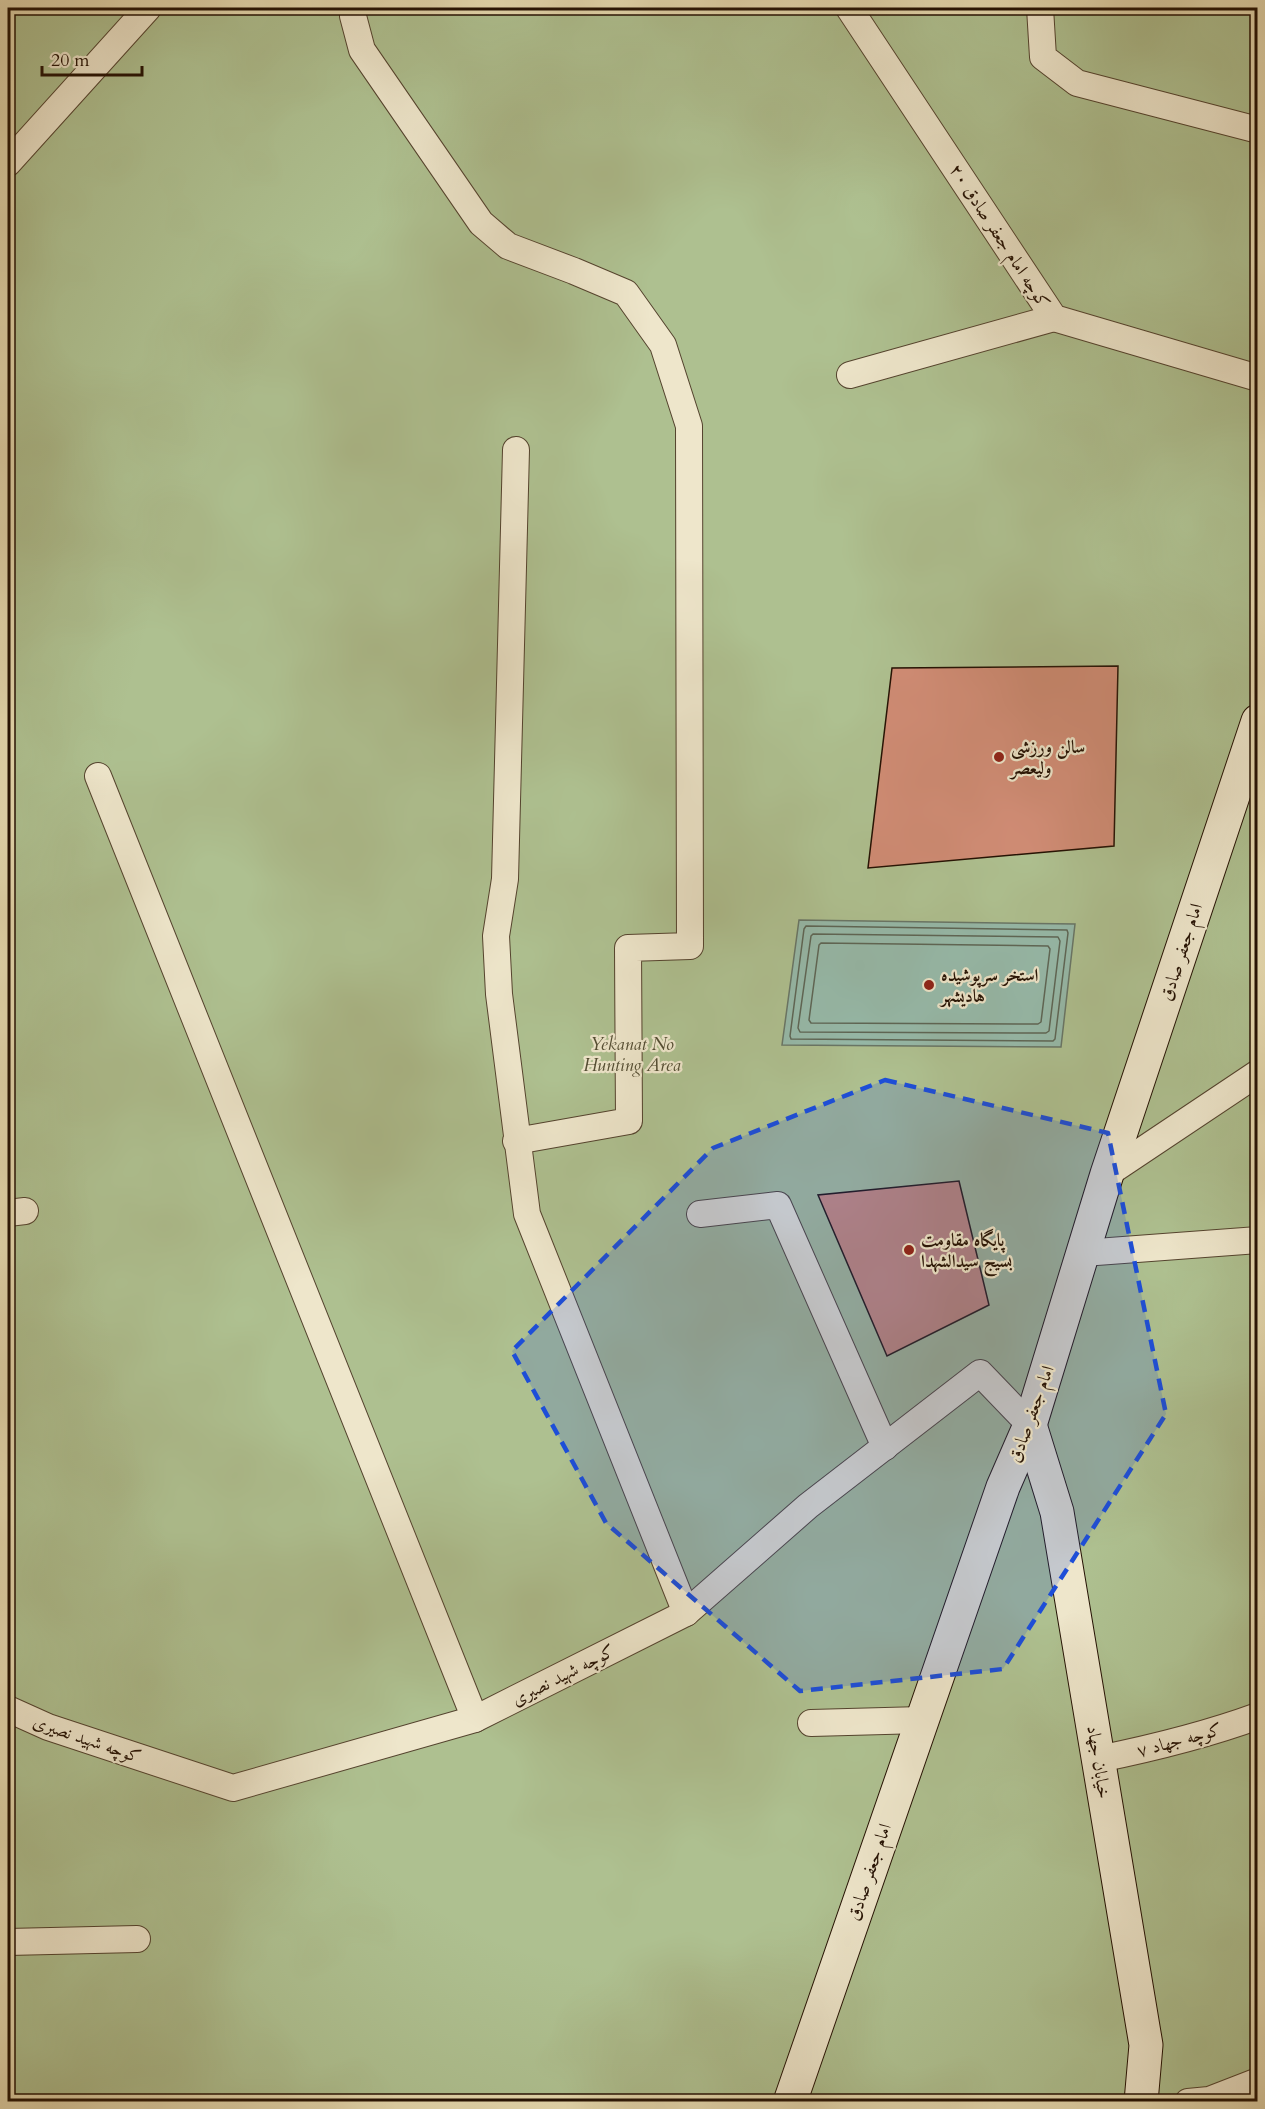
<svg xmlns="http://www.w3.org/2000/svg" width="1265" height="2109" viewBox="0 0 1265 2109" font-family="Cardo,Amiri,serif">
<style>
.green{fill:#aec090;stroke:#69684a;stroke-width:1.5}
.water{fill:#96baaa;stroke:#687667;stroke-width:1.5}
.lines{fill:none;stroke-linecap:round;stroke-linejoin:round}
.shore{stroke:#5d6656;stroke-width:1.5}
.building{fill:#d08c75;stroke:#241103;stroke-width:1.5}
.minor-casing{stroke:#54432e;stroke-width:28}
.secondary-casing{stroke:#241103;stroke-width:35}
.minor{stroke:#eee6cb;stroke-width:26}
.secondary{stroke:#eee6cb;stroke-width:33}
.marked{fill:#1d4ed8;fill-opacity:0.2;stroke:#1d4ed8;stroke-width:4.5;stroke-dasharray:12 8;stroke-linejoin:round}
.poi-dot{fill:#8f2418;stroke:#eee6cb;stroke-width:2}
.labels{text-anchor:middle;stroke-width:4.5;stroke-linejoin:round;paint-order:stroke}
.street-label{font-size:18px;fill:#241103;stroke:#eee6cb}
.poi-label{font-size:18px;font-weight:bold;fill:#241103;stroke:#eee6cb;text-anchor:start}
.park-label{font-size:18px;font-style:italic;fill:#544e34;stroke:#eee6cb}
</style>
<rect width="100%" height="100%" fill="#e5d9af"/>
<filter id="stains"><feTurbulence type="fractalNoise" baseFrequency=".00333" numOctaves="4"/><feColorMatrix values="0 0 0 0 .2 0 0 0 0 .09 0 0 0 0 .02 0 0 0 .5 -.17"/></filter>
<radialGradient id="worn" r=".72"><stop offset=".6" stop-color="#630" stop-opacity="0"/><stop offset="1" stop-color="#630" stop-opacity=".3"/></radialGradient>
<rect class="green" x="8" y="8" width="1249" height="2093"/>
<polygon class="water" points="799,920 1075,924 1061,1047 782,1045"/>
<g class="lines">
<g class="shore">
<polygon points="806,926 1067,930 1068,933 1055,1039 1053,1041 791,1039 790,1036 804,929"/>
<polygon points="813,934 1058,937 1060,941 1049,1031 1046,1033 800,1032 798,1028 811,936"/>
<polygon points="821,943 1048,946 1050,949 1041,1022 1038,1024 811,1023 809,1020 819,945"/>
</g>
</g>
<g class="building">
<polygon points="1118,666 1114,846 868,868 892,668"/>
<polygon points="959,1181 989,1305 887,1356 818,1195"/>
</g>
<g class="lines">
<defs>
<g id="minor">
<polyline points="354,8 353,16 362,50 481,223 508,246 574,271 626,293 663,345 689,426 690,946 628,948 629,1121 516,1141"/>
<polyline points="849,8 1054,318 1258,378"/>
<polyline points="1040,8 1043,57 1077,83 1258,130"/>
<polyline points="8,163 148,8"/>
<polyline points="850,375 1054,318"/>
<polyline points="516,450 505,879 496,936 499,994 527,1214 686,1613"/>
<polyline points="98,776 475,1719"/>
<polyline points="1107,1174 1258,1073"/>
<polyline points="8,1213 25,1211"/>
<polyline points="700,1214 778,1205 885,1447"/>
<polyline points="1083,1253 1258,1240"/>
<polyline points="8,1709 48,1727 233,1788 475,1719 686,1613 808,1506 980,1373 1030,1425"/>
<polyline points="811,1723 922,1720"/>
<path d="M1099,1759C1153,1748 1206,1735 1258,1716"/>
<polyline points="8,1942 137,1939"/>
<polyline points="1188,2102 1209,2100 1258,2081"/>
</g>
<g id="secondary">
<polyline points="1030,1425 1057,1512 1146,2045 1141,2102"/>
<polyline points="790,2102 1003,1487 1030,1425 1107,1174 1258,721"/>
</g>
</defs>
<use href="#minor" class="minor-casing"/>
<use href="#secondary" class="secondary-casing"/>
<use href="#minor" class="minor"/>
<use href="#secondary" class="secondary"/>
</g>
<path class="marked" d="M885,1080L1108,1133L1166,1414L1003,1669L800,1691L606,1523L512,1351L713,1148Z"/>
<g class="poi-dot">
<circle cx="999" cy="757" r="6"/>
<circle cx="929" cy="985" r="6"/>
<circle cx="909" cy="1250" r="6"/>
</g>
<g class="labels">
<g class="street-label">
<text transform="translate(1000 236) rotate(57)" y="6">کوچه امام جعفر صادق ۲۰</text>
<text transform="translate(1181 952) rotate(-72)" y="6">امام جعفر صادق</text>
<text transform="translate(1031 1414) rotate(-70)" y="6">امام جعفر صادق</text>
<text transform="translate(563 1675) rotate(-27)" y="6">کوچه شهید نصیری</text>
<text transform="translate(87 1739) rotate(19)" y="6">کوچه شهید نصیری</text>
<text transform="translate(1179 1740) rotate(-15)" y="6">کوچه جهاد ‍۷</text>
<text transform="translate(1099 1762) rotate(81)" y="6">خیابان جهاد</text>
<text transform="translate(869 1872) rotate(-71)" y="6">امام جعفر صادق</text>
</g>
<g class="poi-label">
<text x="1011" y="753">سالن ورزشی<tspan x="1011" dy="21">ولیعصر</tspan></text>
<text x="941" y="981">استخر سرپوشیده<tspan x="941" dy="21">هادیشهر</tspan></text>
<text x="921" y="1246">پایگاه مقاومت<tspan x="921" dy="21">بسیج سیدالشهدا</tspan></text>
</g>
<g class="park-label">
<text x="632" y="1050">Yekanat No<tspan x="632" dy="21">Hunting Area</tspan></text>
</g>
</g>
<rect width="1265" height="2109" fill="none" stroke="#e5d9af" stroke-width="30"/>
<rect x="9" y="9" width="1247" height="2091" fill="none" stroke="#241103" stroke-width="3"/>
<rect x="15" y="15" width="1235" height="2079" fill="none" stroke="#241103" stroke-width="1.5"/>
<path d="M42 66v9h100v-9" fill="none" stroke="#241103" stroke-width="3"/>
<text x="51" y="66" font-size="18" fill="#241103" stroke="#eee6cb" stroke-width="4.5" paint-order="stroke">20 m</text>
<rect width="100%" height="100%" filter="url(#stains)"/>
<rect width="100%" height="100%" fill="url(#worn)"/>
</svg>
